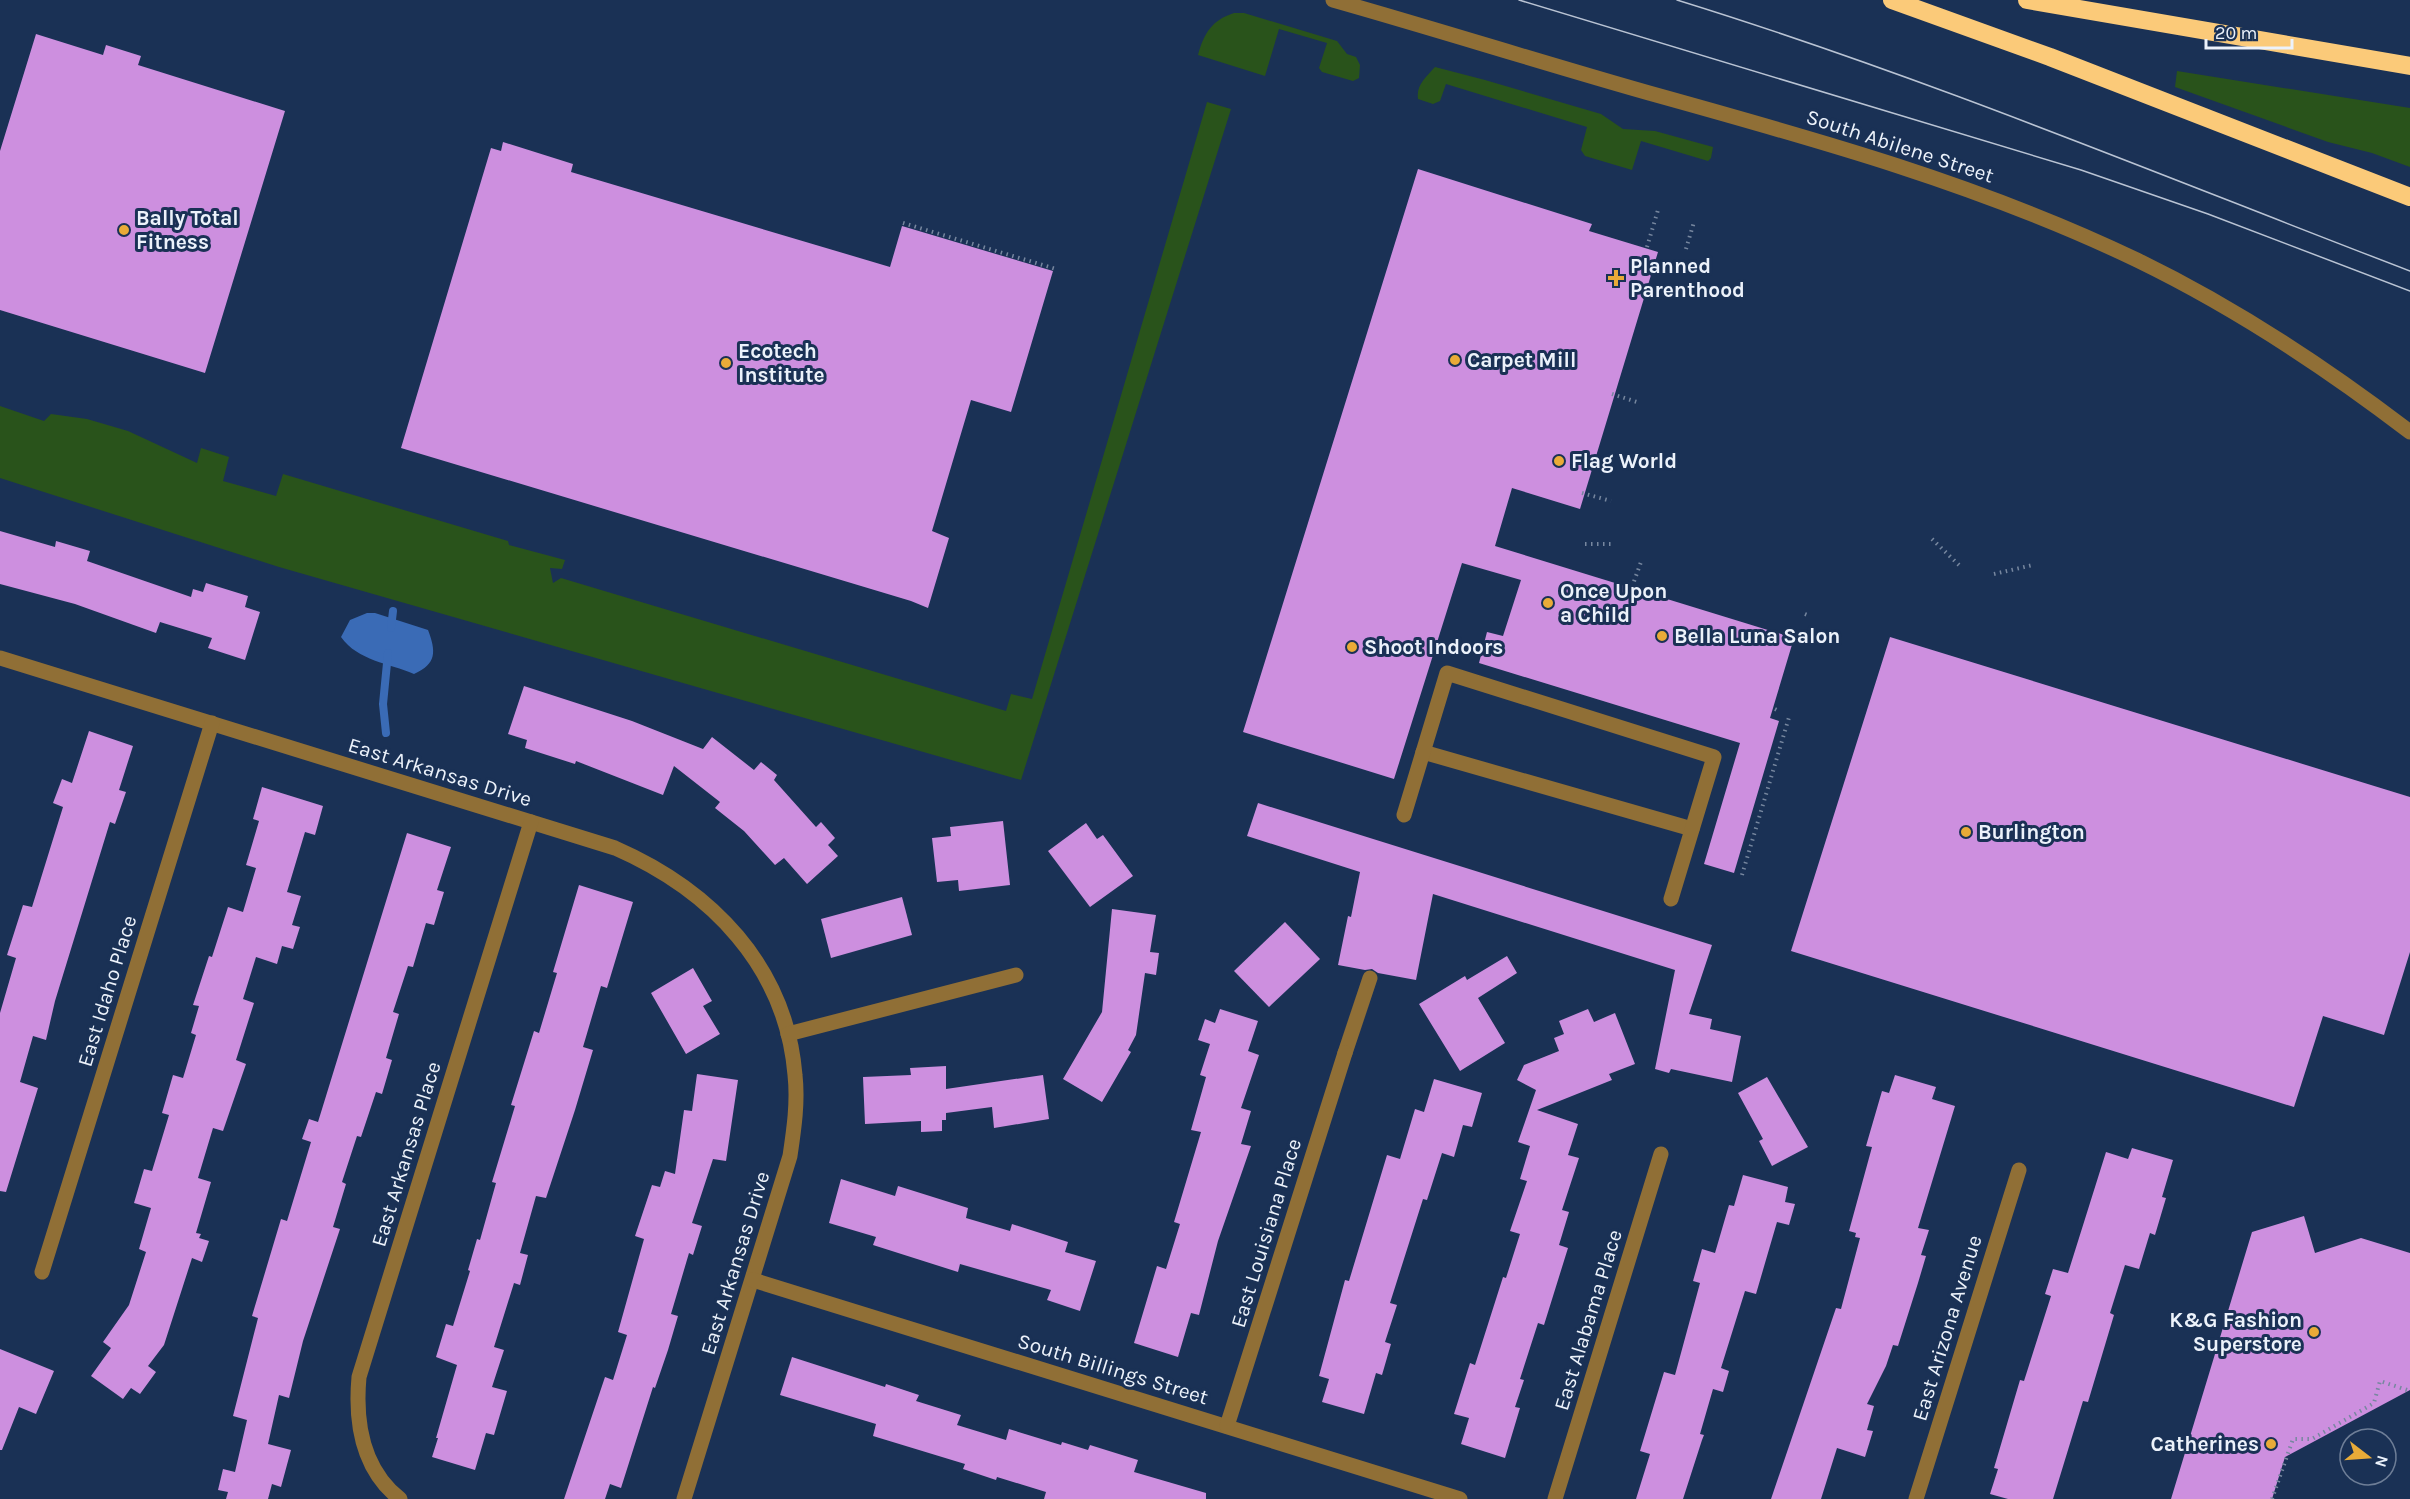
<svg xmlns="http://www.w3.org/2000/svg" width="2410" height="1499" viewBox="0 0 2410 1499" font-family="Karla,sans-serif">
<style>
.green{fill:#29531b}
.water{fill:#3a6bb6}
.lines{fill:none;stroke-linecap:round;stroke-linejoin:round}
.stream{stroke:#3a6bb6;stroke-width:8}
.building{fill:#cd8fdf}
.path{stroke:#77879f;stroke-width:4;stroke-dasharray:1.5 4.5;stroke-linecap:butt}
.service{stroke:#906f36;stroke-width:15}
.minor{stroke:#906f36;stroke-width:15}
.tertiary{stroke:#906f36;stroke-width:15}
.motorway{stroke:#fbca79;stroke-width:18}
.tram{stroke:#b9c3d3;stroke-width:1.5}
.poi-dot{fill:#e9ab38;stroke:#1a3155;stroke-width:2}
.labels{text-anchor:middle;stroke-width:6;stroke-linejoin:round;paint-order:stroke}
.street-label{font-size:21px;fill:#ecf2fb;stroke:#1a3155}
.poi-label{font-size:21px;font-weight:bold;fill:#ecf2fb;stroke:#1a3155;text-anchor:start}
</style>
<rect width="100%" height="100%" fill="#1a3155"/>
<g class="green">
<path d="M1234,13H1244L1337,41L1347,54L1356,57L1360,65L1359,78L1353,81L1322,72L1319,68L1327,43L1279,29L1265,76L1198,55C1204,33 1212,20 1234,13Z"/>
<path d="M1435,67L1485,80L1601,114L1623,129L1655,131L1713,147L1711,158L1708,161L1641,141L1632,170L1585,156L1581,150L1587,127L1446,84L1440,101L1433,104L1418,99C1416,85 1426,77 1435,67Z"/>
<polygon points="2177,71 2410,108 2410,167 2372,153 2328,142 2175,87"/>
<polygon points="1207,102 1231,109 1021,780 279,567 0,478 0,406 44,421 51,414 87,419 128,431 197,463 201,448 229,457 223,481 276,496 283,474 508,541 509,545 565,560 562,569 550,568 553,583 561,578 1006,711 1011,694 1032,699"/>
</g>
<path class="water" d="M367,613H375L428,630C436,651 437,664 414,674C389,663 358,661 341,637L350,620Z"/>
<g class="lines">
<g class="stream">
<polyline points="391,628 393,611"/>
<polyline points="386,733 383,704 388,653"/>
</g>
</g>
<g class="building">
<polygon points="36,34 103,55 106,45 141,56 138,65 285,111 205,373 0,310 0,151"/>
<polygon points="503,142 573,164 571,172 890,267 902,226 1053,271 1011,412 971,400 932,531 949,538 928,608 911,601 401,448 491,148 501,151"/>
<polygon points="1418,169 1592,224 1589,231 1658,252 1580,509 1512,488 1495,546 1794,638 1770,718 1779,721 1734,873 1704,864 1740,743 1479,663 1487,632 1503,636 1521,580 1462,563 1394,779 1243,732"/>
<polygon points="0,531 55,547 56,541 90,551 87,561 191,597 193,589 203,592 206,583 248,596 245,607 260,612 245,660 208,648 212,638 160,622 156,633 75,604 0,584"/>
<polygon points="1890,637 2410,797 2410,952 2384,1035 2323,1016 2294,1107 1791,951"/>
<polygon points="524,686 632,721 703,749 712,737 754,770 761,762 777,775 774,780 816,827 821,822 835,838 828,845 838,856 807,884 784,858 775,865 744,831 715,808 720,802 674,766 663,795 576,761 575,764 525,748 527,740 508,734"/>
<polygon points="89,731 133,746 119,790 126,792 115,824 110,822 55,1001 46,1040 33,1036 20,1082 38,1088 6,1192 0,1191 0,1013 16,958 7,955 23,905 32,907 63,807 53,803 62,779 72,783"/>
<polygon points="262,787 323,806 315,835 305,832 287,892 301,896 292,925 300,927 293,949 282,946 277,964 256,957 243,999 254,1003 236,1060 246,1064 223,1131 213,1128 198,1178 211,1182 196,1233 201,1234 199,1238 209,1241 202,1262 192,1258 164,1345 148,1366 156,1372 140,1394 131,1388 123,1399 91,1376 111,1348 103,1342 129,1305 146,1252 139,1249 151,1208 134,1203 144,1169 152,1171 169,1115 162,1113 173,1075 183,1078 196,1035 191,1033 199,1006 193,1005 209,956 212,957 228,907 243,912 256,868 246,865 259,821 253,819"/>
<polygon points="1258,803 1712,945 1689,1014 1712,1019 1710,1029 1741,1036 1732,1082 1671,1069 1669,1073 1655,1069 1675,970 1433,894 1416,980 1378,973 1372,969 1365,970 1338,965 1348,916 1351,917 1360,872 1247,836"/>
<polygon points="1003,821 1010,885 959,891 958,880 937,882 932,838 951,836 950,827"/>
<polygon points="1086,823 1097,839 1103,835 1133,876 1090,907 1048,851"/>
<polygon points="407,833 451,847 437,890 444,892 434,925 426,923 413,967 408,966 393,1012 399,1014 386,1058 392,1060 382,1094 376,1092 361,1137 357,1136 342,1182 346,1184 333,1227 340,1229 303,1341 289,1398 279,1395 268,1444 291,1450 281,1487 272,1484 268,1499 226,1499 228,1492 218,1490 223,1469 235,1472 247,1420 233,1416 258,1318 252,1316 281,1219 287,1221 311,1142 302,1139 309,1119 318,1122"/>
<polygon points="579,885 633,902 607,988 601,986 583,1047 593,1050 575,1110 546,1198 536,1196 520,1253 528,1255 520,1285 514,1283 494,1347 504,1350 492,1387 507,1391 494,1435 486,1433 475,1470 432,1457 438,1438 436,1438 457,1365 436,1357 446,1324 453,1326 470,1271 468,1270 477,1239 480,1240 496,1183 492,1182 515,1106 511,1105 534,1031 539,1033 557,973 553,972"/>
<polygon points="902,897 912,935 831,958 821,919"/>
<polygon points="1112,909 1156,915 1150,952 1159,953 1156,975 1145,973 1136,1035 1128,1050 1131,1052 1102,1102 1063,1079 1102,1012"/>
<polygon points="1285,922 1320,959 1269,1007 1234,971"/>
<polygon points="1507,956 1517,973 1478,998 1505,1043 1460,1071 1419,1004 1465,976 1467,980"/>
<polygon points="693,968 712,1001 703,1006 720,1034 686,1054 651,993"/>
<polygon points="1220,1009 1258,1021 1248,1051 1259,1055 1241,1108 1251,1111 1241,1144 1251,1146 1218,1241 1199,1315 1191,1313 1178,1357 1134,1343 1157,1266 1166,1269 1180,1224 1174,1222 1201,1132 1191,1130 1206,1077 1200,1075 1210,1044 1198,1040 1205,1019 1215,1023"/>
<polygon points="1588,1009 1594,1022 1615,1013 1635,1064 1609,1074 1612,1080 1537,1110 1578,1124 1568,1155 1579,1158 1562,1210 1569,1212 1559,1245 1568,1248 1544,1325 1538,1323 1520,1379 1524,1380 1515,1407 1520,1408 1505,1458 1461,1444 1469,1418 1454,1414 1470,1363 1475,1365 1503,1277 1506,1278 1520,1234 1510,1231 1527,1181 1520,1179 1530,1146 1518,1142 1536,1090 1517,1080 1524,1065 1559,1051 1554,1038 1564,1034 1559,1021"/>
<polygon points="946,1066 946,1089 1043,1075 1049,1119 994,1128 992,1107 946,1113 946,1120 942,1120 942,1131 921,1132 921,1121 865,1124 863,1077 911,1075 910,1068"/>
<polygon points="697,1074 738,1080 726,1161 713,1159 692,1223 702,1226 693,1255 689,1253 671,1314 678,1316 668,1350 655,1388 653,1387 621,1488 610,1484 605,1499 564,1499 605,1377 613,1380 627,1335 618,1332 644,1239 635,1236 652,1185 660,1187 665,1171 675,1174 684,1110 692,1111"/>
<polygon points="1895,1075 1936,1087 1932,1099 1955,1106 1918,1228 1929,1230 1921,1255 1926,1256 1918,1283 1898,1346 1893,1345 1886,1366 1867,1404 1874,1406 1867,1430 1873,1431 1865,1457 1837,1448 1821,1499 1771,1499 1836,1308 1841,1309 1860,1238 1855,1237 1856,1233 1849,1231 1872,1147 1866,1146 1882,1091 1889,1093"/>
<polygon points="1767,1077 1808,1147 1772,1166 1759,1141 1763,1139 1738,1093"/>
<polygon points="1434,1079 1482,1093 1472,1127 1463,1125 1454,1157 1442,1153 1427,1200 1423,1199 1390,1303 1397,1305 1385,1342 1391,1344 1382,1375 1376,1373 1364,1414 1322,1402 1329,1379 1319,1376 1345,1280 1349,1281 1387,1155 1400,1159 1415,1109 1424,1112"/>
<polygon points="2132,1148 2173,1160 2162,1197 2166,1198 2155,1235 2150,1233 2139,1269 2125,1265 2110,1313 2114,1315 2088,1402 2083,1401 2053,1499 2008,1499 1990,1494 1998,1469 1994,1468 2020,1380 2024,1381 2051,1296 2045,1294 2053,1269 2068,1273 2106,1152 2128,1159"/>
<polygon points="1743,1175 1788,1187 1785,1202 1795,1204 1789,1225 1777,1222 1756,1294 1745,1291 1721,1368 1729,1371 1723,1392 1713,1389 1700,1434 1704,1435 1702,1440 1683,1499 1636,1499 1650,1454 1640,1451 1664,1372 1675,1375 1700,1283 1693,1281 1702,1249 1715,1253 1729,1205 1734,1206"/>
<polygon points="841,1179 895,1196 898,1186 968,1208 966,1218 1010,1231 1012,1224 1068,1242 1065,1252 1096,1261 1080,1311 1047,1300 1051,1290 960,1264 958,1272 873,1245 876,1237 829,1223"/>
<polygon points="2304,1216 2315,1253 2361,1238 2410,1253 2410,1390 2285,1457 2272,1499 2171,1499 2252,1232"/>
<polygon points="0,1349 54,1371 36,1414 19,1407 2,1450 0,1450"/>
<polygon points="792,1357 885,1387 886,1384 919,1395 916,1401 961,1415 957,1425 1006,1440 1009,1429 1061,1445 1062,1442 1088,1450 1090,1445 1138,1460 1134,1472 1206,1493 1206,1499 1044,1499 1046,1492 997,1477 996,1480 963,1469 965,1464 873,1436 876,1424 780,1395"/>
</g>
<g class="lines">
<g class="path">
<polyline points="903,223 1056,269"/>
<polyline points="1647,247 1658,210"/>
<polyline points="1686,249 1694,222"/>
<polyline points="1612,394 1637,402"/>
<polyline points="1582,493 1611,501"/>
<polyline points="1932,539 1960,566"/>
<polyline points="1585,544 1612,544"/>
<polyline points="1994,574 2033,565"/>
<polyline points="1632,587 1641,562"/>
<polyline points="1805,614 1810,616"/>
<polyline points="1775,709 1779,711"/>
<polyline points="1742,875 1790,714"/>
<polyline points="2272,1499 2293,1439 2312,1439 2374,1403 2380,1381 2410,1391"/>
</g>
<g class="service">
<polyline points="1423,752 1692,829"/>
<polyline points="1404,815 1447,673 1714,757 1671,899"/>
<polyline points="1345,1053 1370,978"/>
</g>
<g class="minor">
<path d="M0,658L615,848C711,890 786,966 795,1075C798,1102 794,1129 790,1156L684,1499"/>
<polyline points="788,1034 1016,975"/>
<polyline points="42,1272 212,723"/>
<polyline points="753,1280 1460,1499"/>
<polyline points="1227,1426 1345,1053"/>
<path d="M400,1499C362,1469 355,1421 359,1377L531,822"/>
<polyline points="1555,1499 1661,1154"/>
<polyline points="1916,1499 2019,1170"/>
</g>
<path class="tertiary" d="M1333,0C1439,30 1543,63 1649,93C1815,139 1981,185 2137,260C2234,307 2325,367 2410,432"/>
<g class="motorway">
<polyline points="1892,0 2050,57 2410,197"/>
<polyline points="2027,0 2410,66"/>
</g>
<g class="tram">
<polyline points="1519,0 2081,170 2208,214 2410,291"/>
<path d="M1677,0C1926,77 2167,178 2410,271"/>
</g>
</g>
<g class="poi-dot">
<circle cx="124" cy="230" r="6"/>
<path d="M1613 269h6v6h6v6h-6v6h-6v-6h-6v-6h6z"/>
<circle cx="1455" cy="360" r="6"/>
<circle cx="726" cy="363" r="6"/>
<circle cx="1559" cy="461" r="6"/>
<circle cx="1548" cy="603" r="6"/>
<circle cx="1662" cy="636" r="6"/>
<circle cx="1352" cy="647" r="6"/>
<circle cx="1966" cy="832" r="6"/>
<circle cx="2314" cy="1332" r="6"/>
<circle cx="2271" cy="1444" r="6"/>
</g>
<g class="labels">
<g class="street-label">
<text transform="translate(1900 146) rotate(18)" y="7">South Abilene Street</text>
<text transform="translate(440 772) rotate(17)" y="7">East Arkansas Drive</text>
<text transform="translate(107 991) rotate(-73)" y="7">East Idaho Place</text>
<text transform="translate(406 1154) rotate(-73)" y="7">East Arkansas Place</text>
<text transform="translate(1266 1233) rotate(-73)" y="7">East Louisiana Place</text>
<text transform="translate(735 1263) rotate(-73)" y="7">East Arkansas Drive</text>
<text transform="translate(1588 1320) rotate(-73)" y="7">East Alabama Place</text>
<text transform="translate(1947 1328) rotate(-73)" y="7">East Arizona Avenue</text>
<text transform="translate(1113 1369) rotate(17)" y="7">South Billings Street</text>
</g>
<g class="poi-label">
<text x="136" y="225">Bally Total<tspan x="136" dy="24">Fitness</tspan></text>
<text x="1630" y="273">Planned<tspan x="1630" dy="24">Parenthood</tspan></text>
<text x="738" y="358">Ecotech<tspan x="738" dy="24">Institute</tspan></text>
<text x="1467" y="367">Carpet Mill</text>
<text x="1571" y="468">Flag World</text>
<text x="1560" y="598">Once Upon<tspan x="1560" dy="24">a Child</tspan></text>
<text x="1674" y="643">Bella Luna Salon</text>
<text x="1364" y="654">Shoot Indoors</text>
<text x="1978" y="839">Burlington</text>
<text x="2302" y="1327" text-anchor="end">K&amp;G Fashion<tspan x="2302" dy="24">Superstore</tspan></text>
<text x="2259" y="1451" text-anchor="end">Catherines</text>
</g>
</g>
<g transform="translate(2368 1457) rotate(107)"><circle r="28" fill="#1a3155" stroke="#6e7e97" stroke-width="1.5"/>
<path d="M0-4.5L10 22L0 15L-10 22Z" fill="#e9ab38"/>
<text y="-9" font-size="16" font-weight="bold" text-anchor="middle" fill="#ecf2fb">N</text>
</g>
<path d="M2206 39v9h86v-9" fill="none" stroke="#ecf2fb" stroke-width="3"/>
<text x="2215" y="39" font-size="18" fill="#ecf2fb" stroke="#1a3155" stroke-width="4.5" paint-order="stroke">20 m</text>
</svg>
